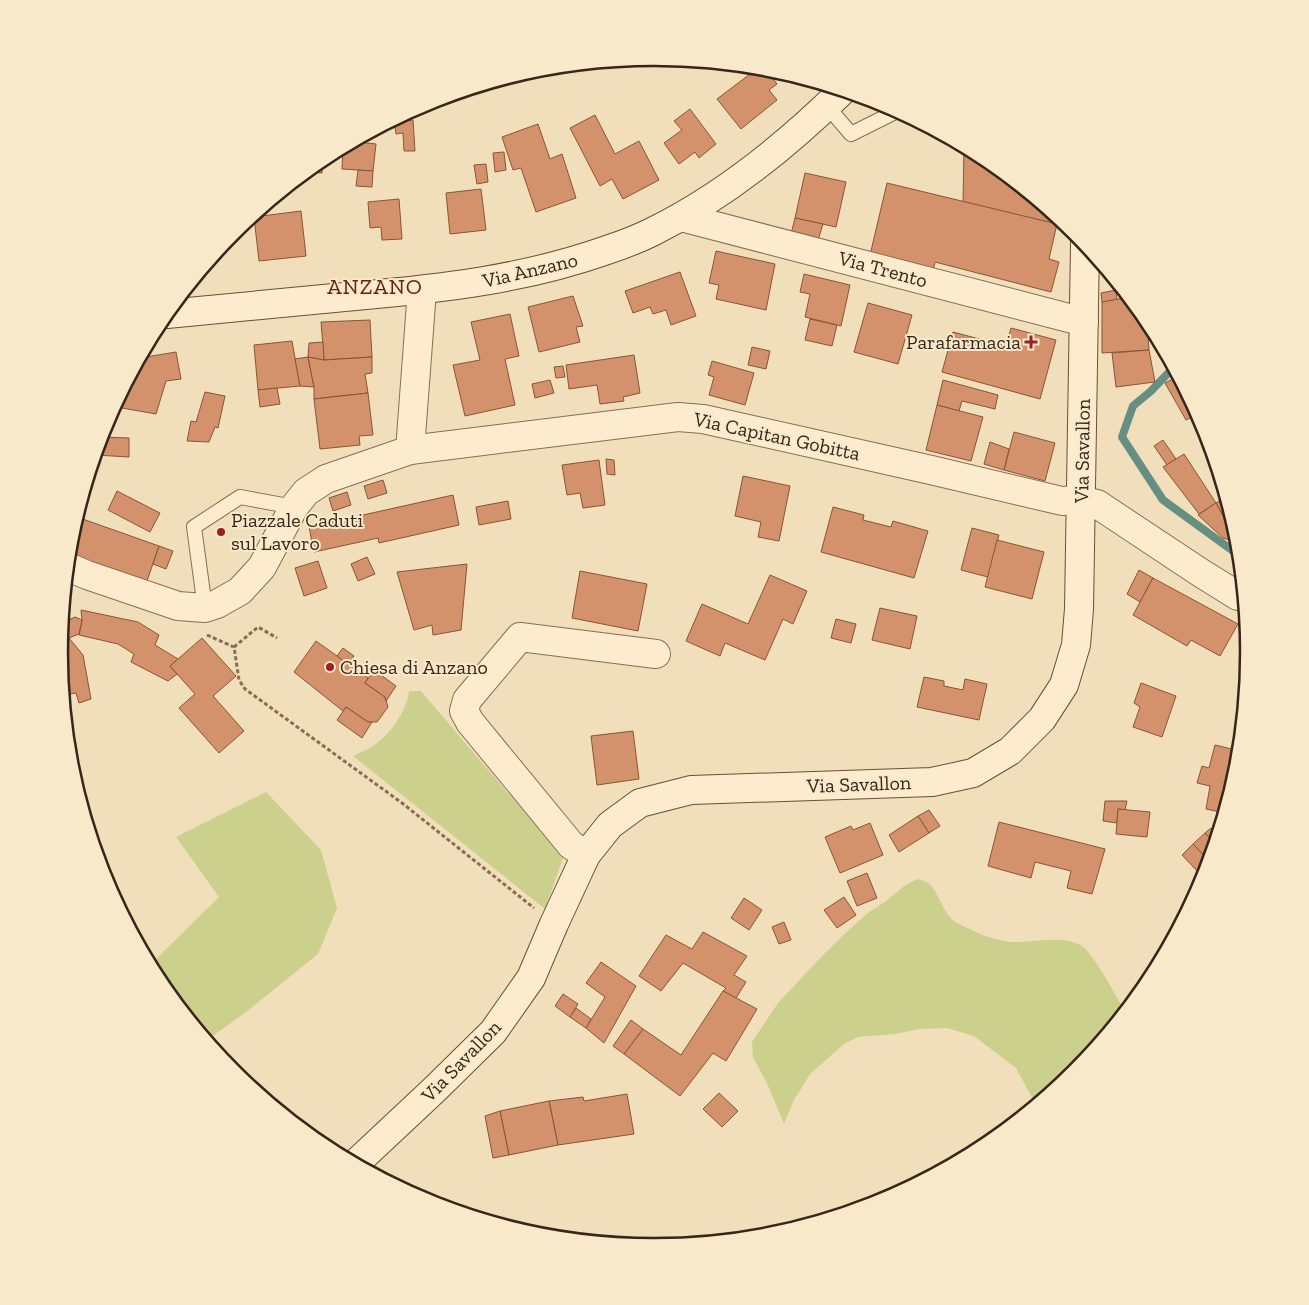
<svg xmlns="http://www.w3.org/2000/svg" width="1309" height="1305" viewBox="0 0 1309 1305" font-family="'Zilla Slab',serif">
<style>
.green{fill:#cbd08d}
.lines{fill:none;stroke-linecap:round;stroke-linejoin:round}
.stream{stroke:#668f83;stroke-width:8}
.building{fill:#d3926c;stroke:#8a5437}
.service-casing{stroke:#896d53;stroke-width:16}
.minor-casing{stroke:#896d53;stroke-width:30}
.secondary-casing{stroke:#6b4e36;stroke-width:30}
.path{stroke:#896d53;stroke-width:3;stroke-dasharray:4 2.5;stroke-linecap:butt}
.service{stroke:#fceccd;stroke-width:14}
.minor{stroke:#fceccd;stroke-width:28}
.secondary{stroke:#fceccd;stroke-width:28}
.poi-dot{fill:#9d1e25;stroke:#f8e9ca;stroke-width:2}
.labels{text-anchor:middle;stroke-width:4;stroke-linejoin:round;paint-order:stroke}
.street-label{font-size:20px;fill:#372619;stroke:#f8e9ca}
.poi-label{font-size:20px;fill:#372619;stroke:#f8e9ca;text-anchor:start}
.quarter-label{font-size:22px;letter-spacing:1px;fill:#672215;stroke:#f8e9ca}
.rim{fill:none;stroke:#372619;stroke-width:2.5}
</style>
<rect width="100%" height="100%" fill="#f1deba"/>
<g class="green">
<path d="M409,691H421L563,858L545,909L353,756C361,752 370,749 377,743C391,733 408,708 409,691Z"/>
<polygon points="266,792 321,850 337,908 318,954 246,1012 207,1040 160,983 150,965 219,897 176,837"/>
<path d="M917,879C920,880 925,881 928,883C938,890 942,911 953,920C956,923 960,924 963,926C980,934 999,943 1018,942C1038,942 1062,935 1082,946C1092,952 1119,1000 1125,1012L1075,1073L1036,1105L1016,1068L974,1036L947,1028L919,1029L895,1034L858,1037L844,1044L810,1074L794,1100L784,1124L767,1083L753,1057L752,1042L778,1003L824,954L850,929L869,912L885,902L904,886Z"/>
</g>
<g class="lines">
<polyline class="stream" points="1174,367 1151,391 1133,406 1122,437 1163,500 1240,556"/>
</g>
<g class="building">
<polygon points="758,68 765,68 777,84 769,90 777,100 741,129 717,99"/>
<polygon points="690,109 716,144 699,158 695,152 679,164 664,143 682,130 674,121"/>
<polygon points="595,115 615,154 639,141 659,180 623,199 612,179 600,186 570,128"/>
<polygon points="413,120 415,151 404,151 403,133 396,134 394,121"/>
<polygon points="538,124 550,159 562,154 576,198 536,212 521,168 513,170 502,137"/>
<polygon points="360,139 359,142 376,144 373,171 342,169 343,147"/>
<polygon points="964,146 985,158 1055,215 1055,224 963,202"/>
<polygon points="504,152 506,170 495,172 493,153"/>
<polygon points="323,159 322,173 307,172"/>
<polygon points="486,164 488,182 477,184 474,165"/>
<polygon points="358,170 373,171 372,187 356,186"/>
<polygon points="805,173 846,182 836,227 795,218"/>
<polygon points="887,183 1057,224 1049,259 1059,262 1051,292 935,262 933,271 870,255"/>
<polygon points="481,189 486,230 450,234 446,193"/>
<polygon points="399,199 402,239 382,240 381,227 370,228 368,202"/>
<polygon points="301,211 306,256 259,261 254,217"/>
<polygon points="795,218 823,224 818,240 791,234"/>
<polygon points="716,251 775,264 766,310 716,299 719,285 709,283"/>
<polygon points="680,272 696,316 671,325 666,310 653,314 650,307 633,313 625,291"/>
<polygon points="804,274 850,285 841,326 805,317 810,294 800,292"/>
<polygon points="1116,290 1117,300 1102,302 1101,293"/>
<polygon points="573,296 583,326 576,327 580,342 539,352 528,307"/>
<polygon points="1129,297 1149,322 1147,323 1149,350 1102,353 1102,302"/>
<polygon points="868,303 912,315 898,364 854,352"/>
<polygon points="510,314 519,356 505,359 515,405 465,416 453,365 480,360 471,322"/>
<polygon points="810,319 837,325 832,346 805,340"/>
<polygon points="370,320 372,357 324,360 321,322"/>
<polygon points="1011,328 1056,340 1040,399 942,372 953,332 1006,346"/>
<polygon points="292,341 300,386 258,390 254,345"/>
<polygon points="323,342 324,360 308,357 309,343"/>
<polygon points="752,347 770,351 766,369 748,365"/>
<polygon points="1149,350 1155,382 1116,387 1112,353"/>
<polygon points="176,352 181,379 166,381 156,414 122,408 131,375 140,358"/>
<polygon points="634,355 640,393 623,397 624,401 600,404 597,385 569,389 566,365"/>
<polygon points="308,357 314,387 300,386 295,359"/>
<polygon points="308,357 324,360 372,357 372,373 365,374 368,393 314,399 314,387"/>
<polygon points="712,361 754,373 745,405 709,395 714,377 708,375"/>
<polygon points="563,366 565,377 556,378 554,367"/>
<polygon points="1178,376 1198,414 1186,420 1165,383"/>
<polygon points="550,380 554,393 535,398 532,384"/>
<polygon points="943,380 998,395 995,409 962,401 959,411 937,405"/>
<polygon points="277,388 280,404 260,407 258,390"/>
<polygon points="205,392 225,396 218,428 215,427 209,442 187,441 191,421 196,422"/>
<polygon points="368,393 373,435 359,436 360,445 320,449 314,399"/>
<polygon points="937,405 983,417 971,461 926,450"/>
<polygon points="1014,432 1055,443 1045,481 1004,470"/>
<polygon points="101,437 129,438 129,457 96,455"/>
<polygon points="1163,440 1176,459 1167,465 1154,446"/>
<polygon points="990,442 1009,449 1004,470 984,464"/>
<polygon points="1184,454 1216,503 1199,514 1163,467"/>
<polygon points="606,459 614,460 615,475 607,474"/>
<polygon points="599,460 605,505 583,508 580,493 567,495 562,465"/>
<polygon points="743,476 790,486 779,541 758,537 761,522 735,516"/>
<polygon points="383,480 387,493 368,499 364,486"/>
<polygon points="117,491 160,513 150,532 108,510"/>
<polygon points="347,492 351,505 333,511 329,498"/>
<polygon points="453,495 459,525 379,543 378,538 314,552 309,527"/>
<polygon points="1226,497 1238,537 1239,541 1237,542 1216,503"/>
<polygon points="508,501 511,519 479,525 476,507"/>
<polygon points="1216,503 1237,542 1223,538 1198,515"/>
<polygon points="833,507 864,515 863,520 891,527 893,521 928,531 914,578 821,552"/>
<polygon points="77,517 159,546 147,581 69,556 71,536"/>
<polygon points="972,528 999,535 988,577 961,570"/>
<polygon points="997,540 1044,552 1032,599 985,587"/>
<polygon points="159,546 173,551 166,569 153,564"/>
<polygon points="367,557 375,574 358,581 351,564"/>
<polygon points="318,561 327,588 304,596 295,568"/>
<polygon points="467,564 461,630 433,635 432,625 414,630 397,572"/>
<polygon points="1139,570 1153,578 1140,602 1127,594"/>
<polygon points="580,571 647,584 638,631 572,618"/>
<polygon points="770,575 807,591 793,624 783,619 765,660 725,643 720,656 686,641 702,604 748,624"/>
<polygon points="1153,578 1238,624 1220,656 1191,640 1187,646 1133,615"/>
<polygon points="880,608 917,616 910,649 872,640"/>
<polygon points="81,610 138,622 159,635 155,645 178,659 170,666 177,674 168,681 131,662 134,654 118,644 79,635 82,621"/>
<polygon points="75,617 82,620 79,634 69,638 83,655 91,699 79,703 76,693 65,695 64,696 60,652 62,623"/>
<polygon points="836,619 856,624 851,643 831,638"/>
<polygon points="202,638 236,676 213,696 244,731 219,753 179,708 195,694 170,666"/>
<polygon points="316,641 368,678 365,683 385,697 388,707 377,722 368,722 346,707 343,711 294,672"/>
<polygon points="343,648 354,656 348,664 337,656"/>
<polygon points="374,670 396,686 386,701 385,697 365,683"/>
<polygon points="924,677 944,681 944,686 963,690 965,679 987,684 979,720 917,707"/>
<polygon points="1141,683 1176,696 1162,737 1133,727 1140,707 1134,703"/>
<polygon points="346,707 368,722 372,722 362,738 337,720"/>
<polygon points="633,731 639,779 597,785 591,736"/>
<polygon points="1215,745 1240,751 1238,769 1225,813 1206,809 1210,786 1197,783 1202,766 1209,768"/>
<polygon points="1105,801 1127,801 1125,810 1118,809 1117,823 1103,821"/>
<polygon points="1118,809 1150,812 1147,837 1116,834"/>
<polygon points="929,810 940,826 929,833 918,816"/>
<polygon points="918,816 929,833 899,852 889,835"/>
<polygon points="999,822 1105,849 1092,894 1067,888 1071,871 1035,862 1031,878 988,866"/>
<polygon points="870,823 883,855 840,873 825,837 851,826 853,830"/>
<polygon points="1211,828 1218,835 1215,844 1205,833"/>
<polygon points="1205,833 1215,844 1210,862 1193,844"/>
<polygon points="1193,844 1210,862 1209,865 1199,873 1182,855"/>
<polygon points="867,873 877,898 857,906 847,881"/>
<polygon points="844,897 856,915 837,928 824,910"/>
<polygon points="744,898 762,910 749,930 731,918"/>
<polygon points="784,922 791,940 779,944 772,927"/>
<polygon points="703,932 747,956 734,975 746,982 736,998 723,991 726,988 683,963 661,991 639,976 666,935 692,949"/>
<polygon points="601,962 636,986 604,1043 586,1028 605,997 586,983"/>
<polygon points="723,991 757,1009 726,1061 713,1053 680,1096 624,1054 643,1029 681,1055"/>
<polygon points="563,994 578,1004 570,1017 555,1006"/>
<polygon points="576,1008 591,1019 586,1028 570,1017"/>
<polygon points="631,1020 643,1029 624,1054 613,1046"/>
<polygon points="719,1093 738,1111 722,1127 703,1109"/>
<polygon points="627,1094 634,1134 558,1145 549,1101 583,1097 584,1101"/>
<polygon points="549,1101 558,1145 509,1155 500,1111"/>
<polygon points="500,1111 509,1155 493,1158 485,1116"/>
</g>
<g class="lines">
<defs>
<g id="service">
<polyline points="827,106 851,134 897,111"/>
<polyline points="205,608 194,527 240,497 294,507"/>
</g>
<g id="minor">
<polyline points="681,217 1084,322"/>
<polyline points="410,450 678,417 703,419 931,470 1062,501 1081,500 1097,504 1201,573 1238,596 1244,597"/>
<polyline points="68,567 87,575 178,606 205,608 217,604 240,591 262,567 294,507 306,492 326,479 410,450 422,290"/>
<polyline points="586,855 571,845 470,722 464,711 467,700 520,637 656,654"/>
</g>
<g id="secondary">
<path d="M167,314C229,308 292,302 355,296C440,289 525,279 607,250C622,245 638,239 652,232C723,197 786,146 842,91"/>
<polyline points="355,1164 434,1090 493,1032 531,978 554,924 586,855 610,825 640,803 691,790 932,782 973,773 1010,751 1042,719 1064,685 1076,645 1079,609 1085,244"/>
</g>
</defs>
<use href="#service" class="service-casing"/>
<use href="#minor" class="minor-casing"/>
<use href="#secondary" class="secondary-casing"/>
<g class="path">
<polyline points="207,635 234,647 239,680 245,689 402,803 534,908"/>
<polyline points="234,647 258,627 277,638"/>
</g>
<use href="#service" class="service"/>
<use href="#minor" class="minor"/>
<use href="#secondary" class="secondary"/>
</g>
<g class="poi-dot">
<path d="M1028.5 334.5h5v5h5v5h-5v5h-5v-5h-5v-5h5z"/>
<circle cx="221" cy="532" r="5"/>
<circle cx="330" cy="667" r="5"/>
</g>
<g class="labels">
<g class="street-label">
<text transform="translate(883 269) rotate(15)" y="7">Via Trento</text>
<text transform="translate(530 270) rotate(-13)" y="7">Via Anzano</text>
<text transform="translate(777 436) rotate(12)" y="7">Via Capitan Gobitta</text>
<text transform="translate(1082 451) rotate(-89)" y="7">Via Savallon</text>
<text transform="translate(859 784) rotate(-2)" y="7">Via Savallon</text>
<text transform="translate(461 1061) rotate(-46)" y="7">Via Savallon</text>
</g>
<g class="poi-label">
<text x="1021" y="349" text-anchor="end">Parafarmacia</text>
<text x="231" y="527">Piazzale Caduti<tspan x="231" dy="23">sul Lavoro</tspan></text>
<text x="340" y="674">Chiesa di Anzano</text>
</g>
<g class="quarter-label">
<text x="375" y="294">ANZANO</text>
</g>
</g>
<path d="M0 0H1309V1305H0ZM68 652a586 586 0 1 1 1172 0a586 586 0 1 1-1172 0Z" fill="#f8e9ca" fill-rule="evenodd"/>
<path class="rim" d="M68 652a586 586 0 1 1 1172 0a586 586 0 1 1-1172 0Z"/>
</svg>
